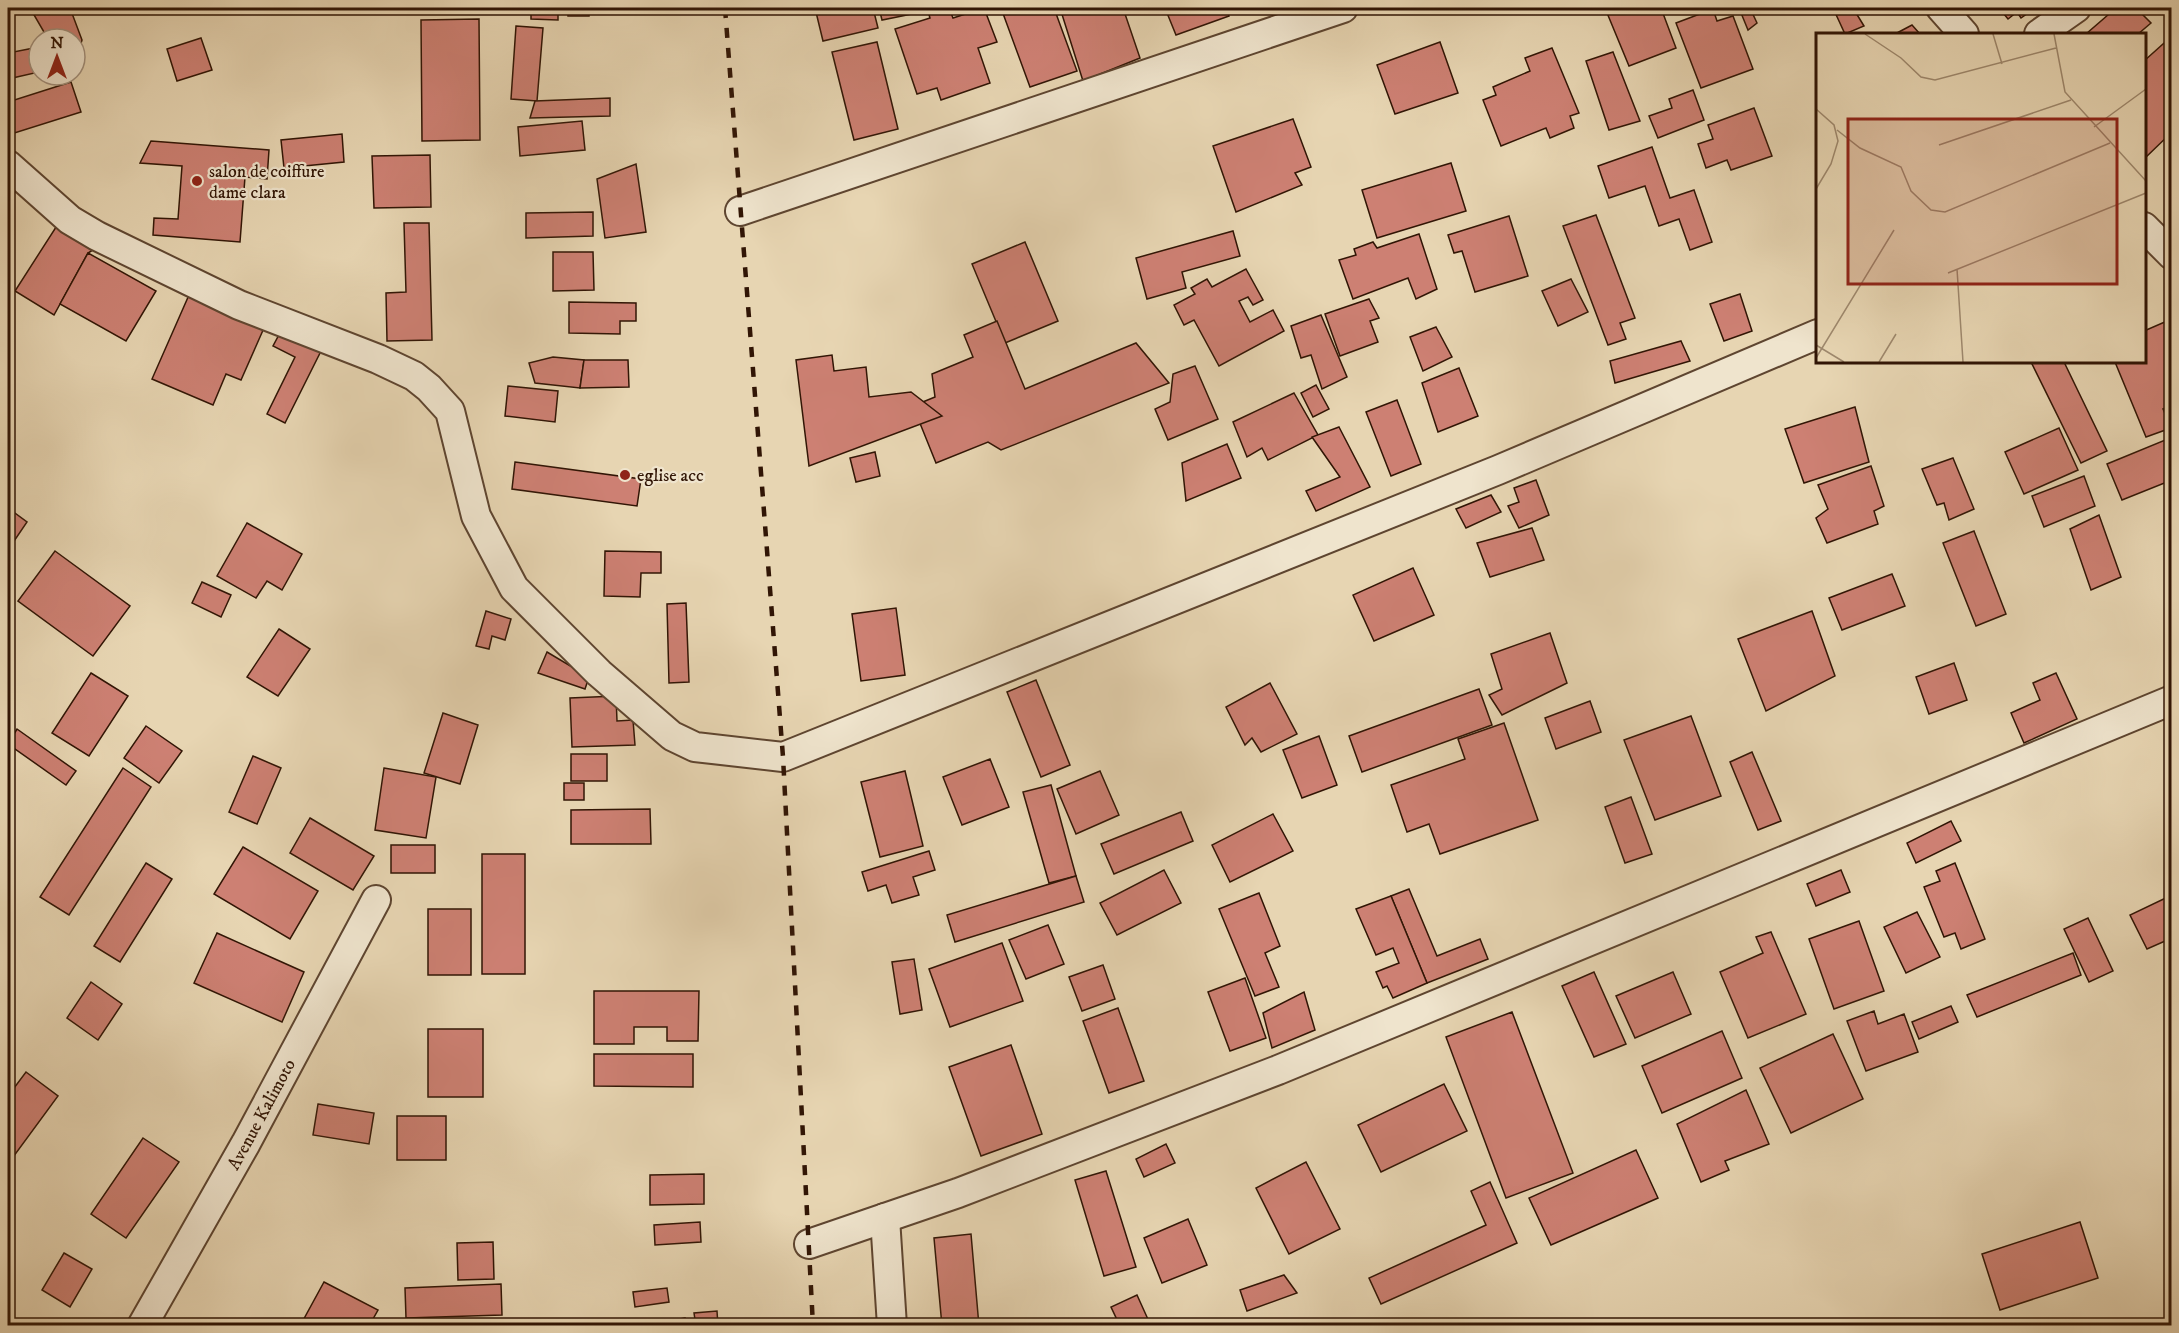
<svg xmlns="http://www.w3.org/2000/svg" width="2179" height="1333" viewBox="0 0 2179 1333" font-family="'IM FELL DW Pica',serif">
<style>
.building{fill:#cd8073;stroke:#311505;stroke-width:1.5}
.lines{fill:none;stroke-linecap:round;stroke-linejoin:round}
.minor-casing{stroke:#5e4530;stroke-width:32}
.minor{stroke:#efe4cd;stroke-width:28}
.rail{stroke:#311505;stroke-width:4.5;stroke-dasharray:10 10;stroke-linecap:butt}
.poi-dot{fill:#8f2418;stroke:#efe4cd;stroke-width:2}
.labels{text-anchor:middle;stroke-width:4.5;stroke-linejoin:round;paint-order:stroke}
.poi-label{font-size:18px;fill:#311505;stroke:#efe4cd;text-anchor:start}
.street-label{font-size:18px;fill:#311505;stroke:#efe4cd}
.inset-road{fill:none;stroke:#9e886d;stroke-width:1.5}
.view{fill:#8f2418;fill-opacity:0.15;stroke:#8f2418;stroke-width:3}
.inset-edge{fill:none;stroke:#311505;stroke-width:3}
</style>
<rect width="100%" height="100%" fill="#e7d5b2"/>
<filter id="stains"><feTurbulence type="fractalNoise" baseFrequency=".00333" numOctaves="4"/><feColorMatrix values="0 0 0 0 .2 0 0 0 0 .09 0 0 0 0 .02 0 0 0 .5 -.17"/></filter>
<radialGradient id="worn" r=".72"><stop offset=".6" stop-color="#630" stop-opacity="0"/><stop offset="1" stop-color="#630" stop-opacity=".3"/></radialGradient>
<g class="building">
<polygon points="30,8 70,8 82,40 75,63 75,39 48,39"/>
<polygon points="531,8 558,8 558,20 531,19"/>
<rect x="568" y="8" width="21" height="8"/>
<polygon points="815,8 873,8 878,28 823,41"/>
<polygon points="879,8 921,8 922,12 882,20"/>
<polygon points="927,8 949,8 953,18 984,8 997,42 978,48 990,83 941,100 937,88 917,94 895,29 930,18"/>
<polygon points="1001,8 1054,8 1077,71 1030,87"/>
<polygon points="1060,8 1123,8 1140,58 1083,81"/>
<polygon points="1165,8 1226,8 1229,16 1176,35"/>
<polygon points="1605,8 1661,8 1676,48 1629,66"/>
<polygon points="1739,8 1750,8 1757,23 1748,30"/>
<polygon points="1833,8 1853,8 1864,26 1845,34"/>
<polygon points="1999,8 2035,8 2021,18 2017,12 2008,19"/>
<polygon points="2116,8 2136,8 2151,23 2138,34 2086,34"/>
<polygon points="1713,9 1717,21 1733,16 1753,69 1701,88 1676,23"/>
<polygon points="479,19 480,140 422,141 421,20"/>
<polygon points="1912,25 1920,34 1895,34"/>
<polygon points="516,26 543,28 537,101 511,99"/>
<polygon points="2172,36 2172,132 2145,158 2144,61"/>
<polygon points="201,38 212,70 177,81 167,49"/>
<polygon points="877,42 898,129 854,140 832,52"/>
<polygon points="1440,42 1458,93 1395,114 1377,65"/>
<polygon points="39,47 39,72 8,79 8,53"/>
<polygon points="1552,48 1579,113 1570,116 1574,128 1550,138 1546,128 1501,146 1483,100 1496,95 1493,87 1530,71 1525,58"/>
<polygon points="1613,52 1640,121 1609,130 1586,61"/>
<polygon points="71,82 81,112 8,135 8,102"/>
<polygon points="1693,90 1704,120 1658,138 1649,116 1672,108 1669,99"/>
<polygon points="610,98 610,116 530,118 535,101"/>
<polygon points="1754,108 1772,156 1731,170 1727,160 1706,168 1698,144 1713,139 1708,125"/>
<polygon points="1293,119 1311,167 1295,173 1302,185 1236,212 1213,146"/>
<polygon points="582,121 585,150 520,156 518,127"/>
<polygon points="342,134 344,162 284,168 281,140"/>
<polygon points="151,141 269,150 267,179 245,177 240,242 153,235 154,218 178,219 182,166 140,163"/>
<polygon points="1652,147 1670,198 1694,190 1712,242 1690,250 1679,219 1659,226 1645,186 1609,198 1598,166"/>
<polygon points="430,155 431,207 374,208 372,156"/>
<polygon points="1451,163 1466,211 1377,238 1362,190"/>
<polygon points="636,164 646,232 605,238 597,179"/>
<polygon points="593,212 593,236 526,238 526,213"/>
<polygon points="1596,215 1635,318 1620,323 1626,339 1608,345 1563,226"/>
<polygon points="1509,216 1528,276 1475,292 1462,251 1454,253 1448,235"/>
<polygon points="404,223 429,223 432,340 387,341 386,293 406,292"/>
<polygon points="58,224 96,248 88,253 54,315 15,291"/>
<polygon points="1233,231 1240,256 1182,272 1186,288 1147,299 1136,258"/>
<polygon points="1419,234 1437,289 1416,299 1408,278 1353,299 1339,260 1356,255 1354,249 1373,242 1377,248"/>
<polygon points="1025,242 1058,321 1005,343 972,264"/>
<polygon points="553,252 593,252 594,290 553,291"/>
<polygon points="88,253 156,291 126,341 60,304"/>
<polygon points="1246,269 1263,300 1253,305 1248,297 1239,301 1250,322 1273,310 1284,331 1219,366 1194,320 1184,325 1174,305 1195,294 1191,288 1207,279 1212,287"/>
<polygon points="1571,279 1588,312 1558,326 1542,291"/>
<polygon points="1740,294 1752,331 1724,341 1710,304"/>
<polygon points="189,295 264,328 241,380 226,374 213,405 152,379"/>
<polygon points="1369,299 1379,318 1370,321 1378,342 1340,356 1325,314"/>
<polygon points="569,302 636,303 636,321 620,321 620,334 569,333"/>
<polygon points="1321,315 1347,377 1322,389 1311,355 1301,358 1291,326"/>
<polygon points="997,321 1025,389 1136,343 1169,383 1001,450 988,442 936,463 913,406 935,397 932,374 973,357 964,335"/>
<polygon points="2167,321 2172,331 2172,405 2163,409 2171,428 2146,437 2115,362 2144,362 2144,331"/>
<polygon points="1436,327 1452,357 1423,371 1410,337"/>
<polygon points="281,331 321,351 285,423 267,414 295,357 273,346"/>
<polygon points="1681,341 1690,361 1615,383 1610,361"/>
<polygon points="832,355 834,371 866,367 869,397 911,392 942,416 809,466 796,360"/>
<polygon points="553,357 584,360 580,388 535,383 529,363"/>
<polygon points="584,360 628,360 629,387 580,388"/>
<polygon points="2031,362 2064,362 2107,451 2081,463"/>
<polygon points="1195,366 1218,419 1168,440 1155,409 1170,402 1173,374"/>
<polygon points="1459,368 1478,416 1438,432 1422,383"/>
<polygon points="1316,385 1329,409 1313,417 1301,393"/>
<polygon points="508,386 558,391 555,422 505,416"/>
<polygon points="1294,393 1318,435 1268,460 1262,448 1247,457 1233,422"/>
<polygon points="1397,400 1421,464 1391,476 1366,412"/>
<polygon points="1855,407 1869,462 1804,483 1785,429"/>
<polygon points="1339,427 1370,487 1316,511 1306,491 1340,477 1312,437"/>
<polygon points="2059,428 2078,470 2024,494 2005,452"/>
<polygon points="2170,438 2172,480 2122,500 2107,464"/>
<polygon points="1227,444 1241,478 1186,501 1182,463"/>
<polygon points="875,452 880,476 856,482 850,458"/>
<polygon points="1953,458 1974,509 1949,520 1944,503 1937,505 1922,469"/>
<polygon points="515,462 641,479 637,506 512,489"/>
<polygon points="1871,466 1884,506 1874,511 1878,524 1827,543 1816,518 1828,509 1818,485"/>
<polygon points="2084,476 2095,506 2044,527 2032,496"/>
<polygon points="1536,480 1549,515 1519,528 1508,506 1519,502 1514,488"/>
<polygon points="1491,495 1501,512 1466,528 1456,509"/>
<polygon points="8,508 27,522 8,550"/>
<polygon points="2099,515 2121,577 2091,590 2070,529"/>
<polygon points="247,523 302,554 282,590 267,581 256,598 217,576"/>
<polygon points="1532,528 1544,560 1490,577 1477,543"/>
<polygon points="1974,531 2006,614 1976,626 1943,543"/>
<polygon points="55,551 130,606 93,656 18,601"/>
<polygon points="605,551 661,552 661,573 641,573 640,597 604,596"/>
<polygon points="1413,568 1434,615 1374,641 1353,595"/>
<polygon points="1892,574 1905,606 1842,630 1829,598"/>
<polygon points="202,582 231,595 221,617 192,603"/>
<polygon points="686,603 689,682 669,683 667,604"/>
<polygon points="896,608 905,675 861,681 852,614"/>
<polygon points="486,611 511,619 505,640 492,636 489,649 476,646"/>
<polygon points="1812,611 1835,676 1766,711 1738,639"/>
<polygon points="279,629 310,649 278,696 247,677"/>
<polygon points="1550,633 1567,683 1502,715 1489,695 1502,689 1491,654"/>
<polygon points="547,652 589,677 585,689 538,673"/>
<polygon points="1954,663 1967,700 1929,714 1916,677"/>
<polygon points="91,673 128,696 89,756 52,733"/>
<polygon points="2056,673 2077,719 2024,743 2011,713 2040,700 2033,683"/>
<polygon points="1036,680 1070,765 1041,777 1007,692"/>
<polygon points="1270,683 1297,734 1261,752 1252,738 1245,745 1226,707"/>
<polygon points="1479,689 1492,725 1362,772 1349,736"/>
<polygon points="616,696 617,721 633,720 635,745 572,747 570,698"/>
<polygon points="1590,701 1601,732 1556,749 1545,718"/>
<polygon points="443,713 478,725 460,784 424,773"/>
<polygon points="1691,716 1721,796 1655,820 1624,740"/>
<polygon points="1504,723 1538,820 1440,854 1429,824 1407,832 1391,785 1465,759 1458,739"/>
<polygon points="146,726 182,751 159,783 124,758"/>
<polygon points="17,729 76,771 66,785 8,744"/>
<polygon points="1319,736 1337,785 1302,798 1283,750"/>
<polygon points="1752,752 1781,821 1758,830 1730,762"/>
<rect x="571" y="754" width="36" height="27"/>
<polygon points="253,756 281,768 257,824 229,812"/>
<polygon points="990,759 1009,807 962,825 943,777"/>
<polygon points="123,768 151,787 69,915 40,897"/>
<polygon points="384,768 436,777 426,838 375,830"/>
<polygon points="905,771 923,846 880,857 861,782"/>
<polygon points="1100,771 1119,815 1076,834 1057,789"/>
<rect x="564" y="783" width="20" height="17"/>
<polygon points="1051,785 1076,876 1049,883 1023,792"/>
<polygon points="1631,797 1652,854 1625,863 1605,807"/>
<polygon points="650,809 651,844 571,844 571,810"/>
<polygon points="1181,812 1193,841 1114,874 1101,844"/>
<polygon points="1273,814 1293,851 1230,882 1212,845"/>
<polygon points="310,818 374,856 353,890 290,853"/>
<polygon points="1951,821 1961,841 1916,863 1907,843"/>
<rect x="391" y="845" width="44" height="28"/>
<polygon points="243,847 318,891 290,939 214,894"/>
<polygon points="929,851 935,870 913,877 919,895 892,903 886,885 868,891 862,872"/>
<rect x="482" y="854" width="43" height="120"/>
<polygon points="146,863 172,879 120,962 94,946"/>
<polygon points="1955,863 1985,939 1961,949 1955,933 1944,937 1924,887 1940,881 1936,871"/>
<polygon points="1164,870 1181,903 1117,935 1100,903"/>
<polygon points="1841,870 1850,892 1816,906 1807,884"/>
<polygon points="1076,876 1084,902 955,942 947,915"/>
<polygon points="1409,889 1437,956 1480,939 1488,959 1427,983 1391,896"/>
<polygon points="1259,893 1280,946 1265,953 1279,987 1255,996 1219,909"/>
<polygon points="2172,895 2172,938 2147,949 2130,915"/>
<polygon points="1391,896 1427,983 1393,998 1387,986 1383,988 1376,972 1399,963 1393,948 1376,955 1356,909"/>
<rect x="428" y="909" width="43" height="66"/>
<polygon points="1917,912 1940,957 1906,973 1884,927"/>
<polygon points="2088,918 2113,971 2089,982 2064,929"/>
<polygon points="1859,921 1884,991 1834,1009 1809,939"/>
<polygon points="1048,925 1064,964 1026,979 1009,940"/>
<polygon points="1771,932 1806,1014 1748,1038 1720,972 1763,953 1756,937"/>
<polygon points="217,933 304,972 282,1022 194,983"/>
<polygon points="1002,943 1023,1001 950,1027 929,969"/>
<polygon points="2073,953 2081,975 1977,1017 1967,995"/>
<polygon points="914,959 922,1010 900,1014 892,962"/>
<polygon points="1103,965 1115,999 1082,1011 1069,977"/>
<polygon points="1594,972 1626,1044 1594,1057 1562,986"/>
<polygon points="1673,972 1691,1014 1635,1038 1616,996"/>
<polygon points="1245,978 1266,1038 1230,1051 1208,992"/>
<polygon points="91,982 122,1004 98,1040 67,1018"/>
<polygon points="594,991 699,991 698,1041 667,1041 667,1027 634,1027 634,1044 594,1044"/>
<polygon points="1304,992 1315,1030 1272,1048 1263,1013"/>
<polygon points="1951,1006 1958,1022 1919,1039 1912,1022"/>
<polygon points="1118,1008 1144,1081 1109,1093 1083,1021"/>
<polygon points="1874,1011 1878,1024 1904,1014 1918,1052 1866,1071 1847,1021"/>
<polygon points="1512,1012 1573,1173 1506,1198 1446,1037"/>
<rect x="428" y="1029" width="55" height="68"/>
<polygon points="1722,1031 1742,1078 1662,1113 1642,1066"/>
<polygon points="1833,1034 1863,1099 1791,1133 1760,1068"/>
<polygon points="1011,1045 1042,1134 981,1156 949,1067"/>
<polygon points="594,1054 693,1054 693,1087 594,1086"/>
<polygon points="26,1072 58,1096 8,1164 8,1096"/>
<polygon points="1444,1084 1467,1131 1381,1172 1358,1125"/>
<polygon points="1746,1090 1769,1144 1725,1161 1729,1170 1701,1182 1677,1124"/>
<polygon points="318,1104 374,1113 369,1144 313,1135"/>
<rect x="397" y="1116" width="49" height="44"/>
<polygon points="143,1138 179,1162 126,1238 91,1214"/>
<polygon points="1166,1144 1175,1163 1144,1177 1136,1159"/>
<polygon points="1636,1150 1658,1198 1551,1245 1529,1198"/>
<polygon points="1306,1162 1340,1229 1289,1254 1256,1188"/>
<polygon points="1106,1171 1136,1267 1104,1276 1075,1180"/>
<polygon points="704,1174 704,1204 650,1205 650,1175"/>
<polygon points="1490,1182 1517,1243 1381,1304 1369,1278 1486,1225 1471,1191"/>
<polygon points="1188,1219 1207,1265 1162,1283 1144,1238"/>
<polygon points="700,1222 701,1242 655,1245 654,1225"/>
<polygon points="2080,1222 2098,1278 2000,1310 1982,1254"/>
<polygon points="971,1234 979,1326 942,1326 934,1238"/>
<polygon points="493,1242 494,1279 458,1280 457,1243"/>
<polygon points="64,1253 92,1269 70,1307 42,1290"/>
<polygon points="1284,1275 1297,1293 1247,1311 1240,1290"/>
<polygon points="324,1282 378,1310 369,1326 300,1326"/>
<polygon points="501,1284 502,1315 406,1318 405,1288"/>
<polygon points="667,1288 669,1302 635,1307 633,1292"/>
<polygon points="1137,1295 1151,1326 1120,1326 1111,1307"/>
<polygon points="717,1311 718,1326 696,1326 694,1313"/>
<polygon points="685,1318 686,1326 648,1326"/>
</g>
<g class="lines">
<defs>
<g id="minor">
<polyline points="1941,8 1964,34"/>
<polyline points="2039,34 2076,8"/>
<polyline points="8,165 70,220 97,236 239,305 378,359 414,376 429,388 450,411 476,516 514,588 599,673 672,736 695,747 783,757 1498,470 1818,334"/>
<polyline points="740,211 1343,8"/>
<polyline points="2144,227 2172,255"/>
<polyline points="885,1218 892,1326"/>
<polyline points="809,1244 958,1193 1278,1070 2172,700"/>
<path id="s1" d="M142,1326L246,1143L376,900"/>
</g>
</defs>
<use href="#minor" class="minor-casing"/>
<use href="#minor" class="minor"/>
<polyline class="rail" points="725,8 783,757 813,1326"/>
</g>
<g class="poi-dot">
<circle cx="197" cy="181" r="6"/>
<circle cx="625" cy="475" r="6"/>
</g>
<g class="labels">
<g class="poi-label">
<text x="209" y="177">salon de coiffure<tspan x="209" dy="21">dame clara</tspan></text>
<text x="637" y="481">eglise acc</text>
</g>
<g class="street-label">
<text dy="6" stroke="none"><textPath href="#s1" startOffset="243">Avenue Kalimoto</textPath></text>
</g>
</g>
<g transform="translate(1816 33)">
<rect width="330" height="330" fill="#e7d5b2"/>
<path class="inset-road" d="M49,1L85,25L105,44L119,47L240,15M177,1L186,31M238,1L249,59L330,148M0,76L18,92L22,108L15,131L0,156M278,94L330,56M21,97L44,115L85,134L95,158L115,177L129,179L294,110M123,112L255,67M141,236L147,329M132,240L330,160M0,312L28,329M0,325L78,197M63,329L80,301"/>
<path class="view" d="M32,86H301V251H32Z"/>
<rect width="330" height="330" class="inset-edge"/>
</g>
<rect width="2179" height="1333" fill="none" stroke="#e7d5b2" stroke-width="30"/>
<rect x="9" y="9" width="2161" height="1315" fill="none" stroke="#311505" stroke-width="3"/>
<rect x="15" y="15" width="2149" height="1303" fill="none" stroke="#311505" stroke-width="1.5"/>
<g transform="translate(57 57)"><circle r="28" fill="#efe4cd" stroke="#a3917d" stroke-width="1.5"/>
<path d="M0-4.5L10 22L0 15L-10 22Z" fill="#8f2418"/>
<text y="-9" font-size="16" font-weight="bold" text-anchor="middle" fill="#311505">N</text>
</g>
<rect width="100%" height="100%" filter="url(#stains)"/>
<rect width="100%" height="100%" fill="url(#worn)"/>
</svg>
